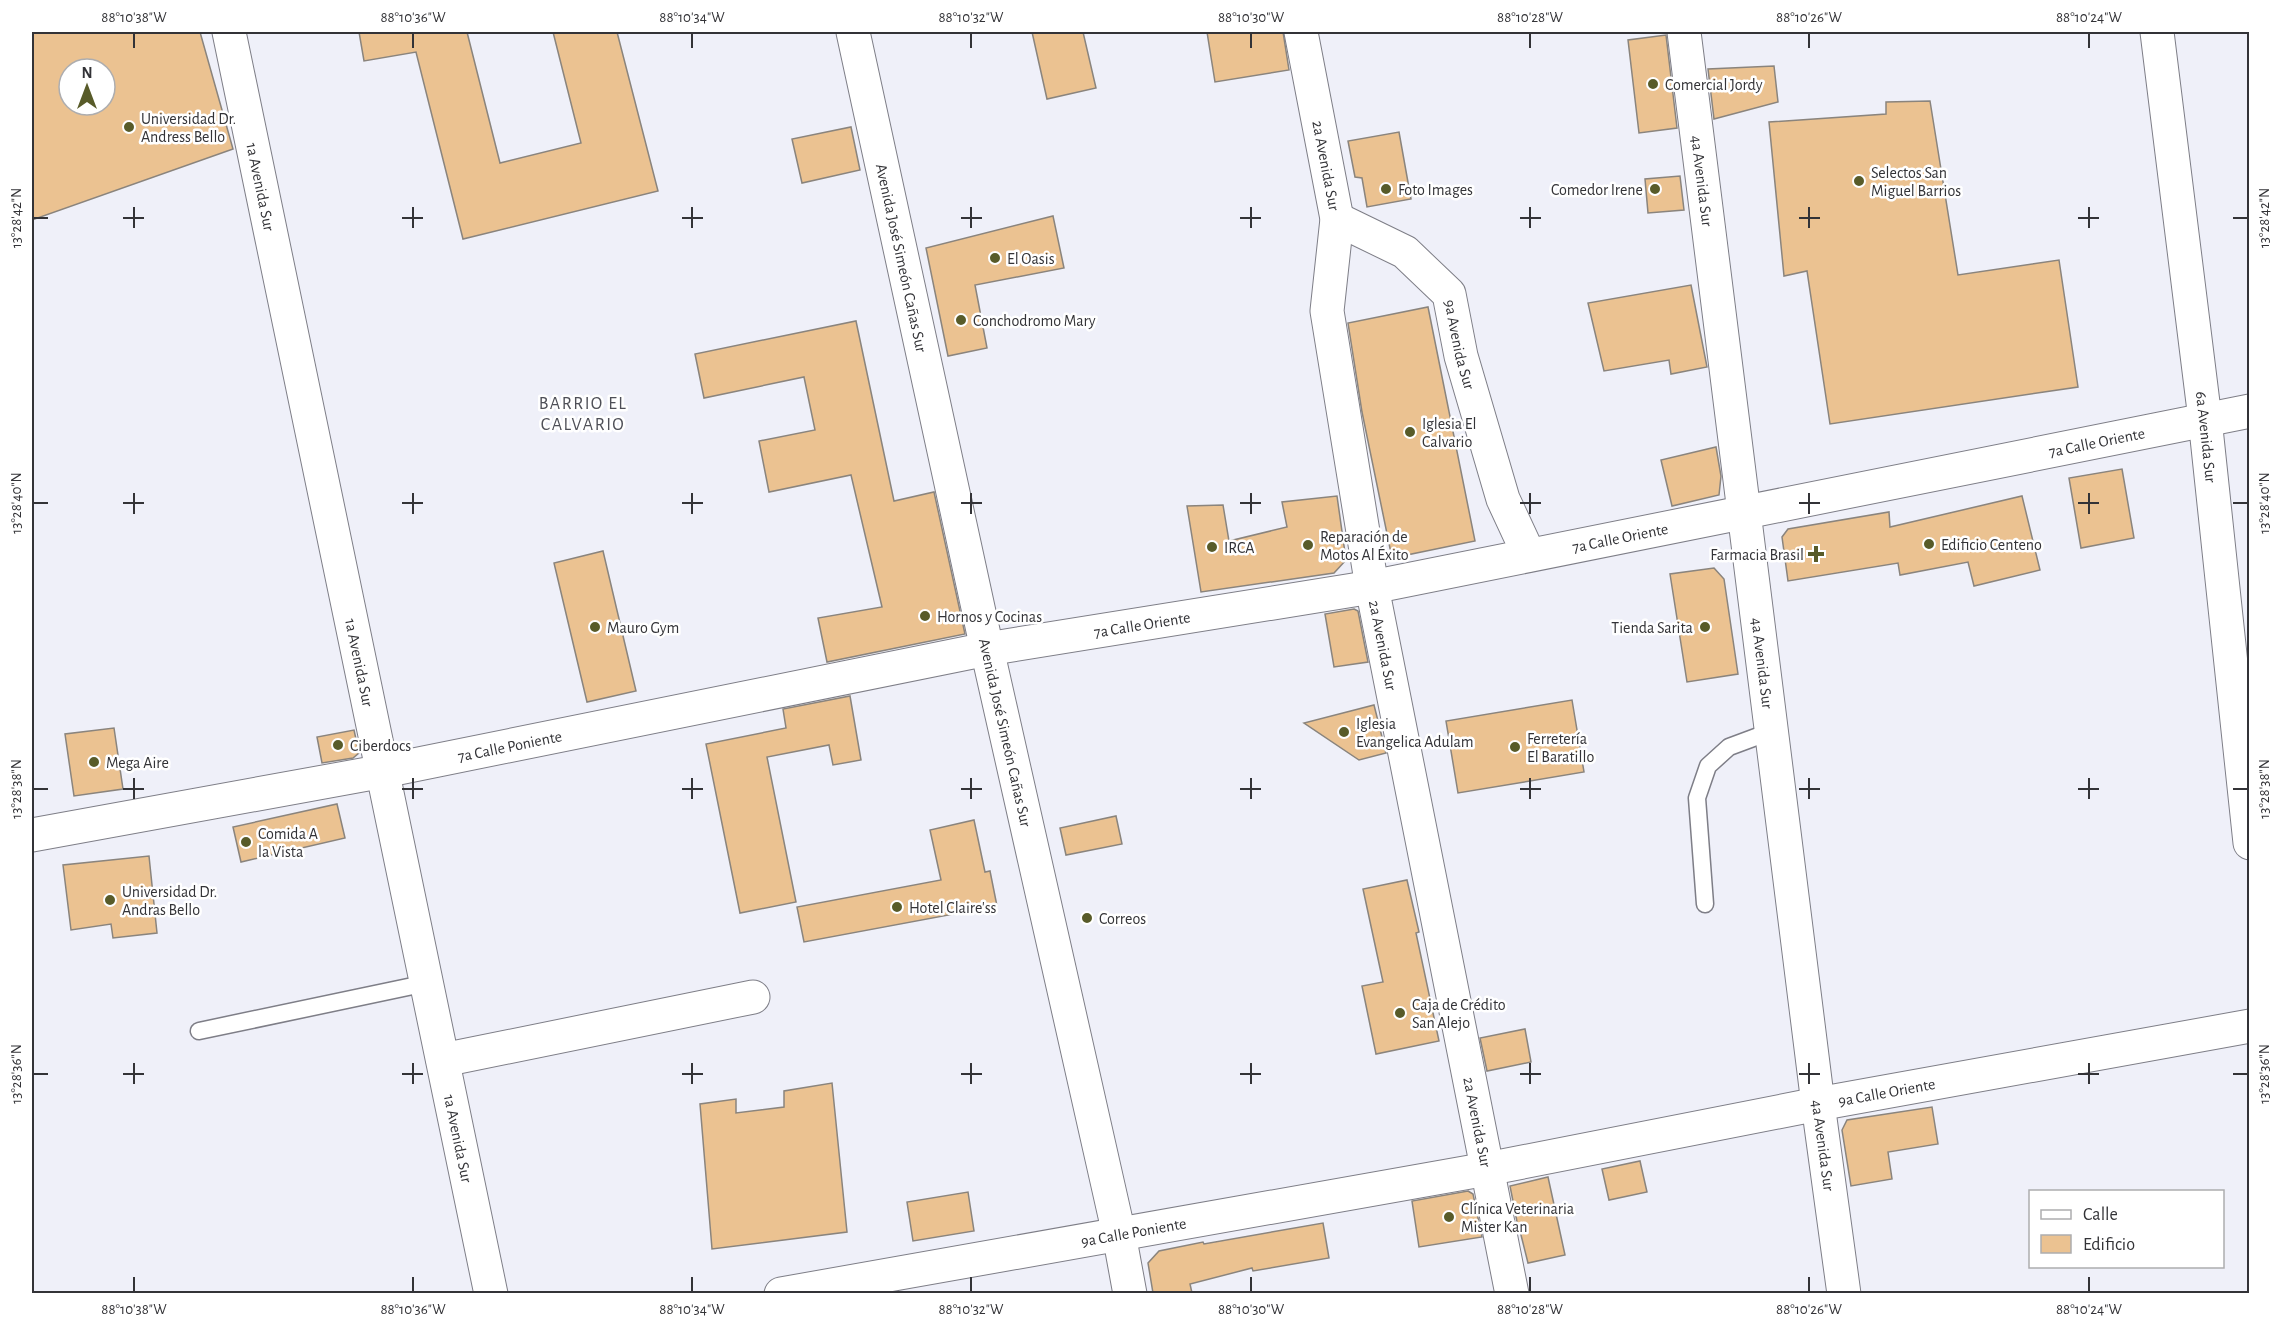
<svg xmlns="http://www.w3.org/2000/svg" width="2281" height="1325" viewBox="0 0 2281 1325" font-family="'Alegreya Sans',sans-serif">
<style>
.building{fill:#ebc291;stroke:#8a847d;stroke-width:1.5;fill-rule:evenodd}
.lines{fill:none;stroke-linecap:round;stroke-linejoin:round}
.lane-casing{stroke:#7e7e87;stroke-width:19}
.street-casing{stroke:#7e7e87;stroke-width:35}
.secondary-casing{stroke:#7e7e87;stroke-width:35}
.lane{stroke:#fff;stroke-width:16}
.street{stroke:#fff;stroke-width:33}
.secondary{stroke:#fff;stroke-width:33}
.ticks{fill:none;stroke:#333337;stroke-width:2}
.poi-dot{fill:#585b29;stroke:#fff;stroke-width:2}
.labels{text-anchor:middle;stroke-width:5;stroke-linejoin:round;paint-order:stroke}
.poi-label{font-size:16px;fill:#333337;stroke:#fff;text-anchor:start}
.street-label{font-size:16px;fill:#333337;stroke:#fff}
.neighbourhood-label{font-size:18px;letter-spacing:1.5px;fill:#4e4f57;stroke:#fff}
.neatline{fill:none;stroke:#333337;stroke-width:2}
.ticks-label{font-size:15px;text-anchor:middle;fill:#333337}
</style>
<rect width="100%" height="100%" fill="#eff0f9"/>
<g class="building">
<path d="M32,32H200L233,149L32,220ZM69,69H105V105H69Z"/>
<polygon points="359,32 467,32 500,163 581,143 553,32 617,32 658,191 463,239 416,52 364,61"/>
<polygon points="1032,32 1083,32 1096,88 1047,99"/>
<polygon points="1207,32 1283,32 1289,70 1215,82"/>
<polygon points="1666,35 1677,128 1639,133 1628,40"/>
<polygon points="1774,66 1778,102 1714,119 1708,69"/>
<polygon points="1930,101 1958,275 2059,260 2078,387 1830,424 1807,271 1784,276 1769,122 1886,114 1886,102"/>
<polygon points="851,127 860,170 802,183 792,139"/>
<polygon points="1399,132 1411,199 1367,207 1362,178 1355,177 1348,141"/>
<polygon points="1680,176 1684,210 1648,213 1645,179"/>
<polygon points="1053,216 1064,268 975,285 987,348 948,356 926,248"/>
<polygon points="1691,285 1707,367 1671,374 1669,360 1604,371 1588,303"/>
<polygon points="1428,307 1475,541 1392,558 1362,412 1348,323"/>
<polygon points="856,321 894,501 934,492 965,634 827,662 818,618 882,607 851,475 769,492 759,441 815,430 804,377 704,398 695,354"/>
<polygon points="1716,447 1721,476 1719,495 1672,506 1661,460"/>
<polygon points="2122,469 2134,538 2081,548 2069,478"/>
<polygon points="1337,496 1346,560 1334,573 1201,592 1187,506 1223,505 1229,541 1287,527 1282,502"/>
<polygon points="2022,496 2040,570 1974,586 1968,562 1900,575 1898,563 1788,581 1782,537 1788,529 1889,512 1890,527"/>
<polygon points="603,551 636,691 587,702 554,563"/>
<polygon points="1714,568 1724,579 1738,674 1687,682 1670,574"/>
<polygon points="1354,609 1358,611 1368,662 1334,667 1325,614"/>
<polygon points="850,696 861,760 833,765 829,745 767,757 796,902 740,913 706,744 786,728 783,709"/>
<polygon points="1572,700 1584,772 1458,793 1446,721"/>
<polygon points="1374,705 1386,753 1359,760 1304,723"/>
<polygon points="114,728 123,789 74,796 65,734"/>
<polygon points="354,730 359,753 353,758 322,763 317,737"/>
<polygon points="337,804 345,838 241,862 233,827"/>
<polygon points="1116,816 1122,844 1066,855 1060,828"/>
<polygon points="974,820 985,872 990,871 997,906 804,942 797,907 941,880 930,830"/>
<polygon points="149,856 157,933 113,938 111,924 71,930 63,865"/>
<polygon points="1407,880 1419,932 1416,933 1439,1041 1376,1054 1362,986 1383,982 1363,889"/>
<polygon points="1525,1029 1531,1062 1487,1071 1480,1038"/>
<polygon points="832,1083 847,1232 712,1249 700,1104 736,1099 736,1113 784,1107 784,1091"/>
<polygon points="1932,1107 1938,1144 1888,1152 1892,1179 1851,1186 1842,1130 1847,1120"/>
<polygon points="1640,1161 1647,1192 1609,1200 1602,1169"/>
<polygon points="1548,1177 1565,1255 1528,1263 1520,1231 1519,1232 1510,1186"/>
<polygon points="1468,1191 1473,1194 1482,1237 1419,1247 1412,1201"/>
<polygon points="968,1192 974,1231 913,1241 907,1202"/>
<polygon points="1323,1223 1329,1258 1253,1271 1252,1268 1190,1284 1192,1293 1153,1293 1148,1263 1159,1251 1203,1242 1204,1244"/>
</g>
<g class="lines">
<defs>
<g id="lane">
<polyline points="1705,904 1697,798 1708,766 1729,747 1772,731"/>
<polyline points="199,1031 427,983"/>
</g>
<g id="street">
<path id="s1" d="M229,32L491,1294"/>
<path id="s2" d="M853,32L987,649L1119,1234L1130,1294"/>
<path id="s3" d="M2157,32L2205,419L2250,843"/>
<polyline points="443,1060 753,997"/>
<path id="s4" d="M781,1294L1487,1169L1818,1104L2250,1026"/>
</g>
<g id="secondary">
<path id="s5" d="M1301,32L1337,219L1327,311L1372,587L1512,1294"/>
<path id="s6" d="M1684,32L1818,1104L1844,1294"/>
<path id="s7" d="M1337,219L1405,252L1449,294L1461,356L1503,499L1529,555"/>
<path id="s8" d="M32,835L384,771L987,649L1372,587L2250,411"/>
</g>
</defs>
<use href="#lane" class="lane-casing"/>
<use href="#street" class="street-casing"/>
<use href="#secondary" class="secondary-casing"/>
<use href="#lane" class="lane"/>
<use href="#street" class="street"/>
<use href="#secondary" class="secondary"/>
</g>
<path class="ticks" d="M134,33V48M413,33V48M692,33V48M971,33V48M1251,33V48M1530,33V48M1809,33V48M2089,33V48M134,207V228M413,207V228M692,207V228M971,207V228M1251,207V228M1530,207V228M1809,207V228M2089,207V228M33,218H48M123,218H144M402,218H423M682,218H703M961,218H982M1240,218H1261M1520,218H1541M1799,218H1820M2078,218H2099M2233,218H2248M134,493V514M413,493V514M692,493V514M971,493V514M1251,493V514M1530,493V514M1809,493V514M2089,493V514M33,503H48M123,503H144M402,503H423M682,503H703M961,503H982M1240,503H1261M1520,503H1541M1799,503H1820M2078,503H2099M2233,503H2248M134,778V799M413,778V799M692,778V799M971,778V799M1251,778V799M1530,778V799M1809,778V799M2089,778V799M33,789H48M123,789H144M402,789H423M682,789H703M961,789H982M1240,789H1261M1520,789H1541M1799,789H1820M2078,789H2099M2233,789H2248M134,1063V1084M413,1063V1084M692,1063V1084M971,1063V1084M1251,1063V1084M1530,1063V1084M1809,1063V1084M2089,1063V1084M33,1074H48M123,1074H144M402,1074H423M682,1074H703M961,1074H982M1240,1074H1261M1520,1074H1541M1799,1074H1820M2078,1074H2099M2233,1074H2248M134,1277V1292M413,1277V1292M692,1277V1292M971,1277V1292M1251,1277V1292M1530,1277V1292M1809,1277V1292M2089,1277V1292"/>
<g class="poi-dot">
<circle cx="1653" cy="84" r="6"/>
<circle cx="129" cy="127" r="6"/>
<circle cx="1859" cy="181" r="6"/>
<circle cx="1386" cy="189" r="6"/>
<circle cx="1655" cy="189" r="6"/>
<circle cx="995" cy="258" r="6"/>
<circle cx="961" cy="320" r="6"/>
<circle cx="1410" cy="432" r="6"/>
<circle cx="1929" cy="544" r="6"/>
<circle cx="1308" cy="545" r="6"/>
<circle cx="1212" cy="547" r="6"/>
<path d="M1813 545h6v6h6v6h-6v6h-6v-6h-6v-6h6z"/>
<circle cx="925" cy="616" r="6"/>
<circle cx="595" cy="627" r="6"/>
<circle cx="1705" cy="627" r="6"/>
<circle cx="1344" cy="732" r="6"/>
<circle cx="338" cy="745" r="6"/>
<circle cx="1515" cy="747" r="6"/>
<circle cx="94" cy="762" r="6"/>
<circle cx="246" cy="842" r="6"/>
<circle cx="110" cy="900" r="6"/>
<circle cx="897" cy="907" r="6"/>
<circle cx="1087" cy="918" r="6"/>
<circle cx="1400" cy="1013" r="6"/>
<circle cx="1449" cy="1217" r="6"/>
</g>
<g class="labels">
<g class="poi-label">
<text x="1665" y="90">Comercial Jordy</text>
<text x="141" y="124">Universidad Dr.<tspan x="141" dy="18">Andress Bello</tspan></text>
<text x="1871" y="178">Selectos San<tspan x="1871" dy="18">Miguel Barrios</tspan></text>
<text x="1398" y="195">Foto Images</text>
<text x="1643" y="195" text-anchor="end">Comedor Irene</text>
<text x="1007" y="264">El Oasis</text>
<text x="973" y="326">Conchodromo Mary</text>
<text x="1422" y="429">Iglesia El<tspan x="1422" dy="18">Calvario</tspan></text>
<text x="1320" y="542">Reparación de<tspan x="1320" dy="18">Motos Al Éxito</tspan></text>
<text x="1941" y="550">Edificio Centeno</text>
<text x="1224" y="553">IRCA</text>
<text x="1804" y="560" text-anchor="end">Farmacia Brasil</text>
<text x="937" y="622">Hornos y Cocinas</text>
<text x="607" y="633">Mauro Gym</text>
<text x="1693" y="633" text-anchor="end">Tienda Sarita</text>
<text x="1356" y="729">Iglesia<tspan x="1356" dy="18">Evangelica Adulam</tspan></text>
<text x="1527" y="744">Ferretería<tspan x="1527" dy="18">El Baratillo</tspan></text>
<text x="350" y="751">Ciberdocs</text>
<text x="106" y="768">Mega Aire</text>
<text x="258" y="839">Comida A<tspan x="258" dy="18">la Vista</tspan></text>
<text x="122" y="897">Universidad Dr.<tspan x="122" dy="18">Andras Bello</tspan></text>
<text x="909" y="913">Hotel Claire'ss</text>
<text x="1099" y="924">Correos</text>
<text x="1412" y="1010">Caja de Crédito<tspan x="1412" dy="18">San Alejo</tspan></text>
<text x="1461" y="1214">Clínica Veterinaria<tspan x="1461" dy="18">Mister Kan</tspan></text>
</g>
<g class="street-label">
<text dy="6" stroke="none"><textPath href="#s5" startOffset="136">2a Avenida Sur</textPath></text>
<text dy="6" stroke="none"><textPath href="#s6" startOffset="150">4a Avenida Sur</textPath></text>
<text dy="6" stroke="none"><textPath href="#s1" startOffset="158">1a Avenida Sur</textPath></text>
<text dy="6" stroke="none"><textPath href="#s2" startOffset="231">Avenida José Simeón Cañas Sur</textPath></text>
<text dy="6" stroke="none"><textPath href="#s7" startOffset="188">9a Avenida Sur</textPath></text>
<text dy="6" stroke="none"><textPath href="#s3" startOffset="408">6a Avenida Sur</textPath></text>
<text dy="6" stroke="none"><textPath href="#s8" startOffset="2102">7a Calle Oriente</textPath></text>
<text dy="6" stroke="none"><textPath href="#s8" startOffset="1616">7a Calle Oriente</textPath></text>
<text dy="6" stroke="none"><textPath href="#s8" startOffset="1130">7a Calle Oriente</textPath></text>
<text dy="6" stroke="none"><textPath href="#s5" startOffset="622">2a Avenida Sur</textPath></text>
<text dy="6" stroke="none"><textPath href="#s1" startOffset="644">1a Avenida Sur</textPath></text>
<text dy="6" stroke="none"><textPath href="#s6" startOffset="636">4a Avenida Sur</textPath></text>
<text dy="6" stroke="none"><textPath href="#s2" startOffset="717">Avenida José Simeón Cañas Sur</textPath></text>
<text dy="6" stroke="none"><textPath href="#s8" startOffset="486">7a Calle Poniente</textPath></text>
<text dy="6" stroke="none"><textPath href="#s4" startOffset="1124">9a Calle Oriente</textPath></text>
<text dy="6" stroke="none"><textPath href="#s5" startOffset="1108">2a Avenida Sur</textPath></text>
<text dy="6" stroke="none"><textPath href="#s1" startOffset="1130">1a Avenida Sur</textPath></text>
<text dy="6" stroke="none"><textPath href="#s6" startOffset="1122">4a Avenida Sur</textPath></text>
<text dy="6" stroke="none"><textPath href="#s4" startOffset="358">9a Calle Poniente</textPath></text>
</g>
<g class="neighbourhood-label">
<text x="583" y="409">BARRIO EL<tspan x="583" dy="21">CALVARIO</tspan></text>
</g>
</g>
<rect width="2281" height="1325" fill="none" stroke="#ffffff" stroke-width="66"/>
<rect x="2029" y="1190" width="195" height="78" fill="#ffffff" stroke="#adadaf" stroke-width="1.5"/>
<rect x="2041" y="1210" width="30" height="9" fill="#ffffff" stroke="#adadaf" stroke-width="1.5"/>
<text x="2083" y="1220" font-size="18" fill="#333337">Calle</text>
<rect x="2041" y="1235" width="30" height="18" fill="#ebc291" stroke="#adadaf" stroke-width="1.5"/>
<text x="2083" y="1250" font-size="18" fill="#333337">Edificio</text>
<g transform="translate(87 87)"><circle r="28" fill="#ffffff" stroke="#adadaf" stroke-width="1.5"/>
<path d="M0-4.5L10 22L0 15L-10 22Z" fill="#585b29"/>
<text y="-9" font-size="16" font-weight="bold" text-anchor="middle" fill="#333337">N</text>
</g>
<rect x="33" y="33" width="2215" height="1259" class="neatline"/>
<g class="ticks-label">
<text x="134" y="22">88°10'38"W</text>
<text x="413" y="22">88°10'36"W</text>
<text x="692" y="22">88°10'34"W</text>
<text x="971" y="22">88°10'32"W</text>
<text x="1251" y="22">88°10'30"W</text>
<text x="1530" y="22">88°10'28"W</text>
<text x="1809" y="22">88°10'26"W</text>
<text x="2089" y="22">88°10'24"W</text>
<text transform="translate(16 218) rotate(-90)" y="5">13°28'42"N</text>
<text transform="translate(2264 218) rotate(-90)" y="5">13°28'42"N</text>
<text transform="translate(16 503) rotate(-90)" y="5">13°28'40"N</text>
<text transform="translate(2264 503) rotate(-90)" y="5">13°28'40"N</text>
<text transform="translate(16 789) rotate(-90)" y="5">13°28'38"N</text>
<text transform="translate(2264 789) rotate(-90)" y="5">13°28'38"N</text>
<text transform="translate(16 1074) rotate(-90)" y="5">13°28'36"N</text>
<text transform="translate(2264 1074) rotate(-90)" y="5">13°28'36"N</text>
<text x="134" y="1314">88°10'38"W</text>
<text x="413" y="1314">88°10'36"W</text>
<text x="692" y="1314">88°10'34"W</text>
<text x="971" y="1314">88°10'32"W</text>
<text x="1251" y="1314">88°10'30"W</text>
<text x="1530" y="1314">88°10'28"W</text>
<text x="1809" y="1314">88°10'26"W</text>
<text x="2089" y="1314">88°10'24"W</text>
</g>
</svg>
